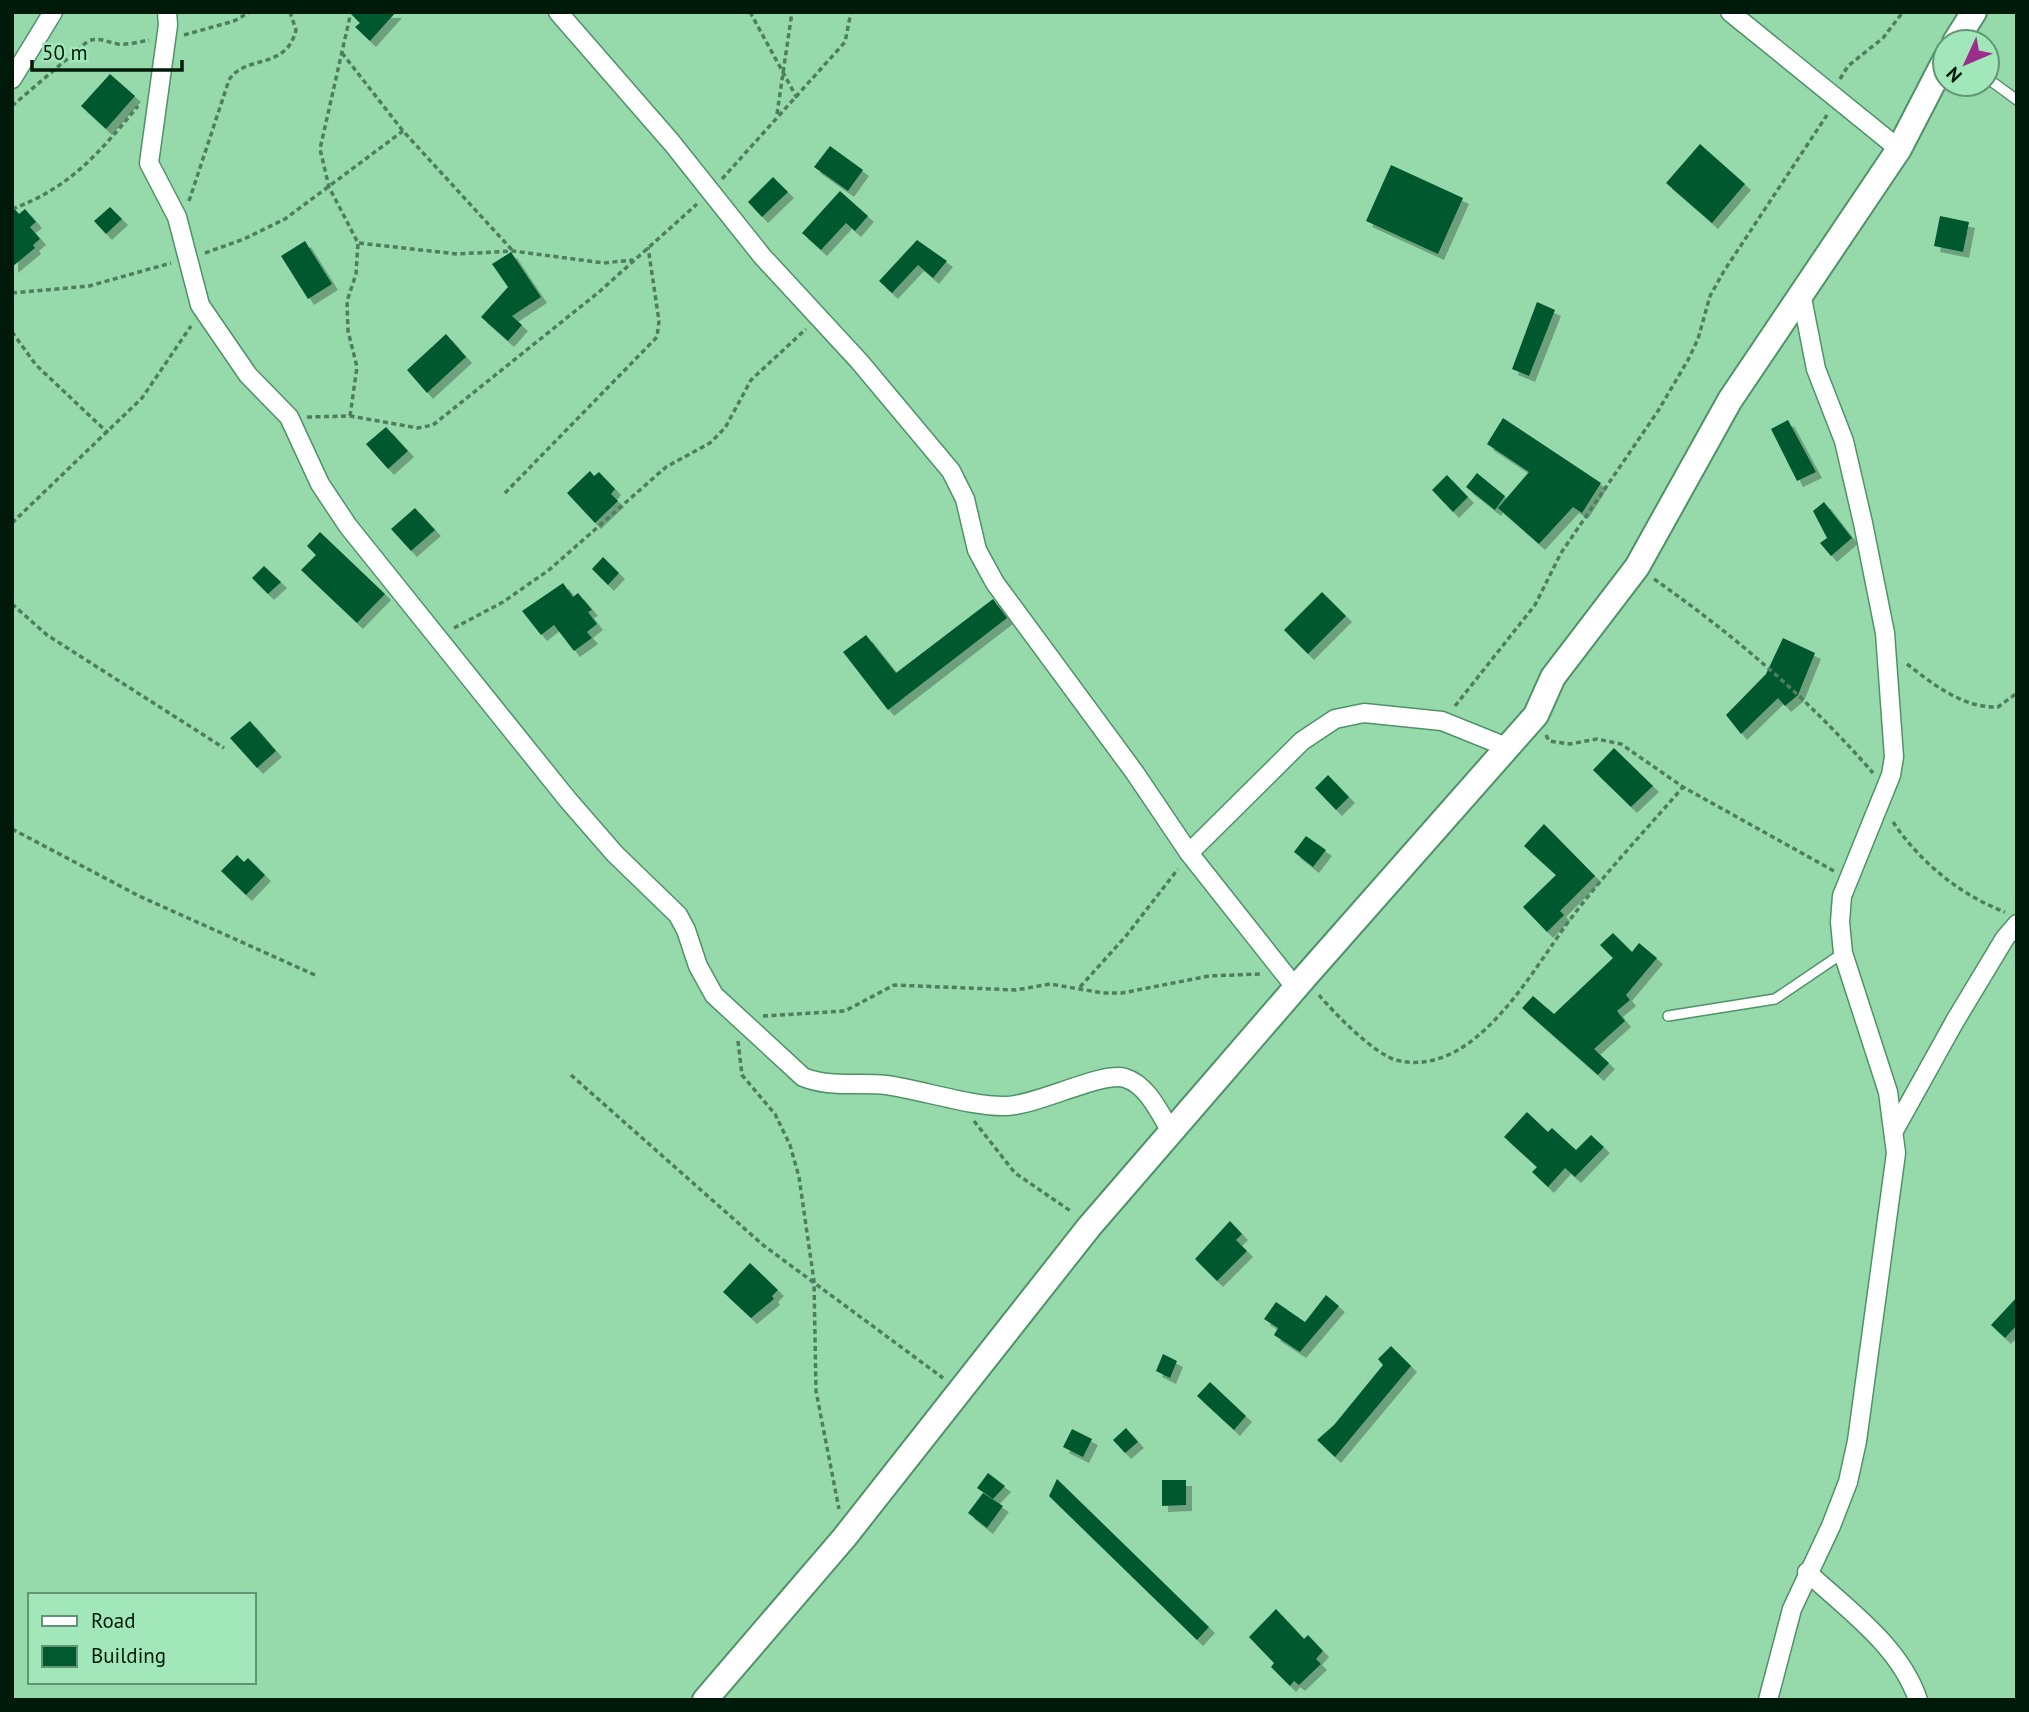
<svg xmlns="http://www.w3.org/2000/svg" width="2029" height="1712" viewBox="0 0 2029 1712" font-family="'PT Sans',sans-serif">
<style>
.building{fill:#00592f;filter:url(#shadow)}
.lines{fill:none;stroke-linecap:round;stroke-linejoin:round}
.lane-casing{stroke:#4f9267;stroke-width:12}
.street-casing{stroke:#4f9267;stroke-width:21}
.secondary-casing{stroke:#4f9267;stroke-width:28}
.path{stroke:#4e7e5e;stroke-width:3.5;stroke-dasharray:5 3.5;stroke-linecap:butt}
.lane{stroke:#fff;stroke-width:9}
.street{stroke:#fff;stroke-width:18}
.secondary{stroke:#fff;stroke-width:24}
</style>
<defs>
<filter id="shadow"><feDropShadow dx="6" dy="6" stdDeviation="0" flood-color="#0004"/></filter>
</defs>
<rect width="100%" height="100%" fill="#96daac"/>
<g class="building">
<polygon points="349,12 396,12 370,41 355,27 360,23"/>
<polygon points="110,74 135,96 106,129 81,106"/>
<polygon points="1700,144 1745,184 1712,223 1666,183"/>
<polygon points="830,146 863,170 848,191 814,167"/>
<polygon points="1391,165 1463,198 1438,254 1366,221"/>
<polygon points="773,177 788,192 762,217 748,202"/>
<polygon points="840,191 868,216 855,231 846,223 821,250 802,233"/>
<polygon points="12,206 19,214 25,209 36,222 30,227 40,239 33,245 35,248 12,267"/>
<polygon points="110,207 122,219 106,234 94,221"/>
<polygon points="1940,216 1969,222 1963,252 1934,246"/>
<polygon points="917,240 947,261 933,278 918,265 892,293 879,281"/>
<polygon points="305,241 332,284 308,299 281,256"/>
<polygon points="511,252 541,297 512,316 522,325 508,341 481,317 508,287 492,264"/>
<polygon points="1537,302 1555,310 1529,376 1512,369"/>
<polygon points="446,334 466,357 427,393 407,370"/>
<polygon points="1503,418 1601,483 1582,513 1573,507 1539,544 1498,508 1529,472 1487,444"/>
<polygon points="1788,420 1816,472 1797,481 1771,429"/>
<polygon points="386,427 408,451 388,469 366,444"/>
<polygon points="590,471 594,476 599,472 615,489 611,494 618,501 595,523 567,493"/>
<polygon points="1477,473 1505,496 1495,510 1466,487"/>
<polygon points="1447,475 1468,497 1453,512 1432,490"/>
<polygon points="1824,502 1852,538 1831,556 1820,543 1827,538 1813,511"/>
<polygon points="415,508 435,530 411,551 391,529"/>
<polygon points="320,532 385,594 357,623 301,570 316,555 307,546"/>
<polygon points="603,557 619,573 608,585 592,569"/>
<polygon points="264,566 281,582 268,594 252,578"/>
<polygon points="563,583 573,597 578,593 592,610 588,612 597,624 587,632 592,638 574,651 554,625 541,635 522,611"/>
<polygon points="1322,592 1346,616 1308,654 1284,630"/>
<polygon points="993,599 1007,618 888,710 843,652 866,635 896,673"/>
<polygon points="1783,638 1815,653 1798,695 1785,706 1778,698 1741,734 1726,715 1766,674"/>
<polygon points="250,721 276,751 257,768 230,738"/>
<polygon points="1614,748 1653,786 1631,807 1593,770"/>
<polygon points="1328,775 1349,797 1336,810 1315,788"/>
<polygon points="1544,824 1595,876 1560,911 1564,915 1547,932 1523,907 1556,875 1524,846"/>
<polygon points="1306,836 1326,850 1313,867 1294,852"/>
<polygon points="237,855 244,862 248,858 265,875 246,895 221,871"/>
<polygon points="1613,933 1632,952 1639,943 1657,958 1626,995 1630,1000 1617,1011 1625,1021 1594,1049 1609,1063 1598,1075 1522,1008 1533,996 1554,1014 1613,958 1600,945"/>
<polygon points="1527,1112 1548,1132 1552,1128 1576,1150 1591,1135 1604,1147 1575,1177 1565,1168 1548,1187 1532,1172 1537,1167 1504,1137"/>
<polygon points="1230,1221 1242,1234 1236,1240 1247,1251 1217,1281 1195,1259"/>
<polygon points="750,1263 778,1290 772,1296 774,1299 751,1318 723,1292"/>
<polygon points="1326,1295 1339,1306 1300,1352 1274,1335 1278,1328 1264,1319 1276,1302 1305,1322"/>
<polygon points="2017,1297 2017,1325 2005,1338 1991,1325"/>
<polygon points="1391,1346 1411,1366 1335,1457 1317,1440 1334,1425 1383,1365 1378,1359"/>
<polygon points="1163,1354 1177,1361 1170,1378 1156,1371"/>
<polygon points="1210,1382 1246,1416 1234,1430 1197,1396"/>
<polygon points="1126,1428 1138,1442 1125,1453 1113,1440"/>
<polygon points="1072,1429 1092,1439 1083,1457 1063,1447"/>
<polygon points="988,1473 1005,1486 993,1499 977,1488"/>
<polygon points="1057,1479 1209,1627 1197,1640 1049,1496"/>
<polygon points="1162,1480 1186,1480 1186,1505 1162,1506"/>
<polygon points="983,1493 1003,1506 987,1528 968,1513"/>
<polygon points="1276,1609 1304,1639 1308,1635 1323,1651 1316,1659 1321,1664 1299,1685 1294,1681 1290,1686 1271,1667 1274,1663 1249,1637"/>
</g>
<g class="lines">
<defs>
<g id="lane">
<polyline points="1987,78 2017,100"/>
<polyline points="1668,1016 1775,999 1843,953"/>
</g>
<g id="street">
<path d="M167,12L168,25L149,163L177,217L200,305L248,375L289,417L320,484L348,526L568,800L615,854L678,915L686,930L698,966L714,995L803,1077C830,1088 858,1082 886,1085C922,1090 972,1107 1007,1106C1037,1105 1103,1071 1125,1078C1148,1085 1160,1114 1172,1133"/>
<polyline points="558,12 672,143 762,256 859,361 951,471 965,499 977,550 995,583 1135,773 1189,853 1295,987"/>
<polyline points="1730,12 1899,149"/>
<polyline points="12,79 53,12"/>
<polyline points="1189,853 1302,741 1335,719 1364,713 1442,721 1509,748"/>
<polyline points="1895,1129 1955,1021 2005,938 2017,924"/>
<path d="M1807,1572C1847,1609 1900,1646 1918,1700"/>
<polyline points="1768,1700 1792,1609 1831,1526 1848,1482 1857,1441 1896,1153 1888,1092 1843,953 1840,922 1842,896 1891,775 1894,757 1885,633 1863,523 1844,441 1816,369 1801,293"/>
</g>
<g id="secondary">
<polyline points="1955,42 1974,12"/>
<polyline points="705,1700 844,1538 1089,1227 1305,977 1536,715 1553,677 1637,567 1730,400 1899,149 1945,60"/>
</g>
</defs>
<use href="#lane" class="lane-casing"/>
<use href="#street" class="street-casing"/>
<use href="#secondary" class="secondary-casing"/>
<g class="path">
<polyline points="750,12 797,98"/>
<polyline points="184,35 234,21 250,12"/>
<polyline points="342,53 403,131 513,251"/>
<polyline points="1840,79 1848,66 1883,38 1903,12"/>
<path d="M12,106L88,41C100,37 106,42 118,44C128,45 139,42 149,40"/>
<polyline points="777,114 792,12"/>
<polyline points="722,179 845,42 851,12"/>
<path d="M189,201L229,80C245,54 286,71 296,30L290,12"/>
<path d="M12,209C70,188 100,152 138,106"/>
<polyline points="359,243 457,254 513,251 604,263 633,260"/>
<polyline points="205,253 244,239 285,219 403,131"/>
<polyline points="12,293 89,286 171,263"/>
<polyline points="12,332 36,365 108,433"/>
<polyline points="350,416 357,367 348,331 347,301 356,274 358,243 329,187 320,149 351,12"/>
<polyline points="307,417 350,416 418,428 433,425 599,292 697,204"/>
<polyline points="505,493 657,337 659,321 648,247"/>
<polyline points="12,523 142,398 191,326"/>
<path d="M1654,579C1734,635 1809,699 1873,773"/>
<polyline points="12,604 47,635 224,748"/>
<polyline points="454,628 503,602 549,570 666,467 710,443 725,428 751,380 806,329"/>
<path d="M1907,664C1933,684 1962,708 1998,707L2017,693"/>
<polyline points="1455,706 1535,605 1561,553 1658,411 1688,360 1698,339 1710,296 1724,271 1827,115"/>
<polyline points="1546,735 1549,741 1570,744 1597,739 1621,744 1683,787 1834,871"/>
<path d="M1893,822C1920,862 1960,895 2005,912"/>
<polyline points="12,829 139,896 315,975"/>
<polyline points="1080,987 1126,936 1178,869"/>
<path d="M1319,995C1334,1013 1374,1054 1396,1060C1474,1080 1531,972 1569,921C1604,874 1645,831 1683,787"/>
<polyline points="763,1016 845,1011 894,985 1016,990 1050,984 1103,993 1122,993 1209,976 1260,974"/>
<polyline points="738,1041 742,1075 775,1114 790,1145 799,1177 814,1281 816,1391 839,1509"/>
<polyline points="571,1075 763,1245 943,1378"/>
<polyline points="974,1121 1015,1173 1072,1212"/>
</g>
<use href="#lane" class="lane"/>
<use href="#street" class="street"/>
<use href="#secondary" class="secondary"/>
</g>
<rect width="2029" height="1712" fill="none" stroke="#001a09" stroke-width="28"/>
<rect x="28" y="1593" width="228" height="91" fill="#a2e7b9" stroke="#619573" stroke-width="2"/>
<rect x="42" y="1616" width="35" height="10" fill="#ffffff" stroke="#619573" stroke-width="2"/>
<text x="91" y="1628" font-size="21" fill="#001a09">Road</text>
<rect x="42" y="1646" width="35" height="21" fill="#00592f" stroke="#619573" stroke-width="2"/>
<text x="91" y="1663" font-size="21" fill="#001a09">Building</text>
<g transform="translate(1966 63) rotate(226)"><circle r="33" fill="#a2e7b9" stroke="#619573" stroke-width="2"/>
<path d="M0-5L12 26L0 18L-12 26Z" fill="#9c2d8c"/>
<text y="-10" font-size="19" font-weight="bold" text-anchor="middle" fill="#001a09">N</text>
</g>
<path d="M32 60v10h150v-10" fill="none" stroke="#001a09" stroke-width="3.5"/>
<text x="42" y="60" font-size="21" fill="#001a09" stroke="#a2e7b9" stroke-width="5" paint-order="stroke">50 m</text>
</svg>
